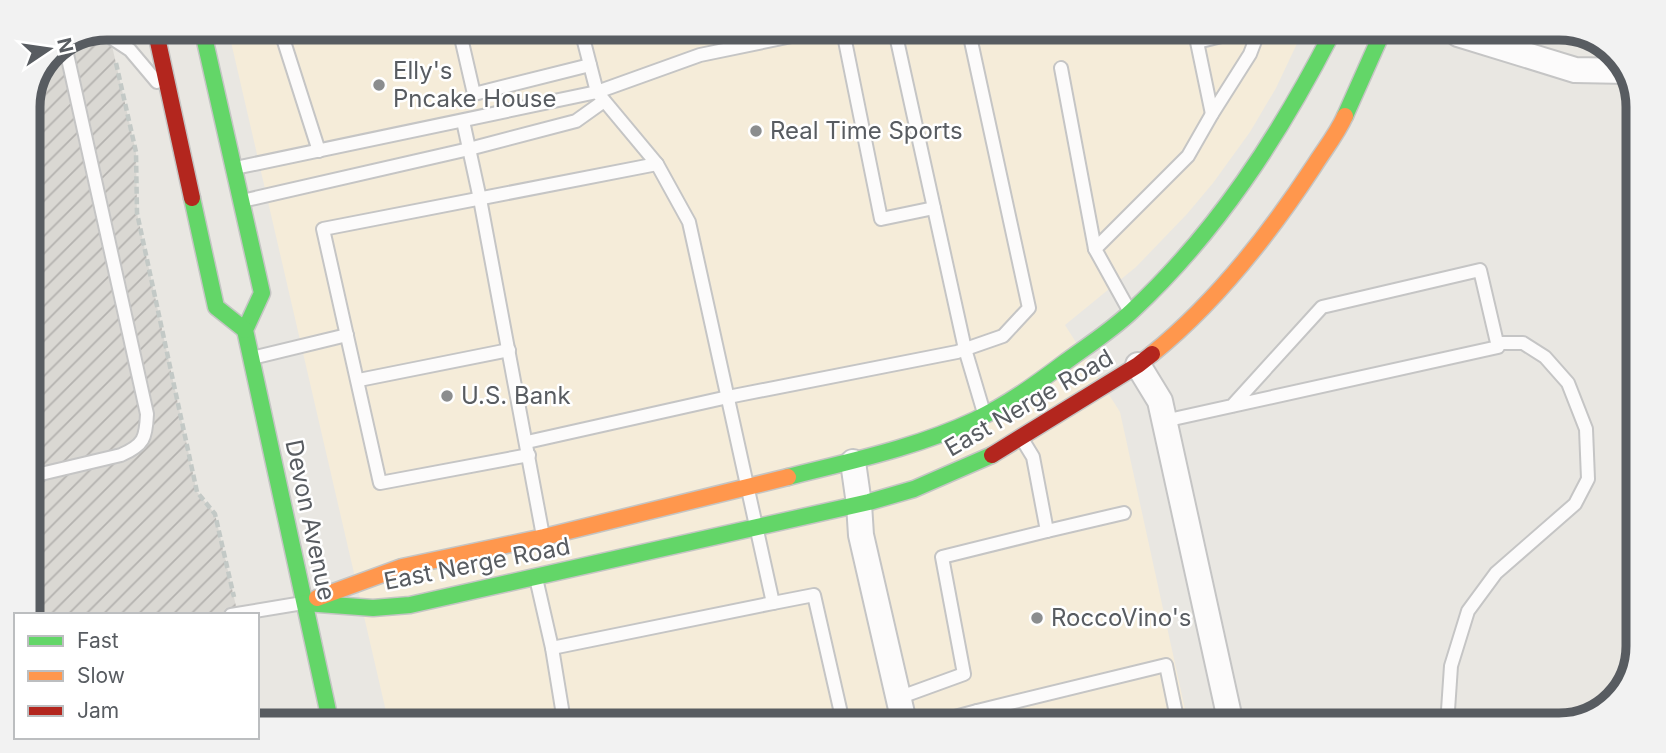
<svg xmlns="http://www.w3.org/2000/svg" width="1666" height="753" viewBox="0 0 1666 753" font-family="Inter,sans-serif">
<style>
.commercial{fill:#f5ecd9}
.industrial{fill:url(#industrial-furrows)}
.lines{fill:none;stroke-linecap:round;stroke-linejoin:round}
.lane-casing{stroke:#c5c5c5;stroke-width:16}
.street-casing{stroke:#c5c5c5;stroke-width:28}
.fast-casing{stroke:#c5c5c4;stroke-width:19}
.slow-casing{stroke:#c5c5c4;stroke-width:19}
.jam-casing{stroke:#c5c5c4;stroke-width:19}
.path{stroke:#c3c9c6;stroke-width:4.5;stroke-dasharray:7 3.5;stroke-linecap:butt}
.lane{stroke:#fcfbfb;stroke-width:12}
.street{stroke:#fcfbfb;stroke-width:24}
.fast{stroke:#63d668;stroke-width:16}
.slow{stroke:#ff974d;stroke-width:16}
.jam{stroke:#b3261e;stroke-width:16}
.poi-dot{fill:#8b8d8e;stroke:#fff;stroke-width:2.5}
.labels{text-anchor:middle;stroke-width:5;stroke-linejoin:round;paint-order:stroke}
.poi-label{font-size:24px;fill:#585c61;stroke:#fff;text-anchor:start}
.street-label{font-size:24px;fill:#585c61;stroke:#fff}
.rim{fill:none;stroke:#585c61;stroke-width:9}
</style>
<defs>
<pattern id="industrial-furrows" width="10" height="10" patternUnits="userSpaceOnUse" patternTransform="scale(1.75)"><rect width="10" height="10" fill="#dad8d3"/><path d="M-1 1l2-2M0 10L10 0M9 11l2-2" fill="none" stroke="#b4b2af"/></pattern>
</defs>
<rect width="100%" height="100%" fill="#e9e7e2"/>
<polygon class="commercial" points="228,29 1302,33 1276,88 1250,132 1213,183 1187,214 1136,267 1065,325 1120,412 1188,723 388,720"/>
<polygon class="industrial" points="108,28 136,152 137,213 197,492 215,514 238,615 28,615 28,103 52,51"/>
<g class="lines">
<defs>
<g id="lane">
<polyline points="280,29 319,151"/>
<polyline points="459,29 474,94 590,65"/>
<polyline points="101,31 130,50 157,82"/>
<polyline points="843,31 881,219 934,208"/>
<polyline points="895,31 965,349 984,413"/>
<polyline points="1061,68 1095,249"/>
<polyline points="1212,114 1197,42 1234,33"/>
<polyline points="463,121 480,199 543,536"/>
<polyline points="235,168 597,92 700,55 816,31"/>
<polyline points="242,201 469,149 576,121 604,101"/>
<polyline points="1130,312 1095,249 1188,156 1212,114 1250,54 1258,33"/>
<polyline points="252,358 347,335"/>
<polyline points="359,380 509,350"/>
<polyline points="1164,421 1498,347 1480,270 1322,307 1232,406"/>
<polyline points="527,442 728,397 957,352 1003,336 1029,308 969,32"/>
<polyline points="529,455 380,483 323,229 657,164"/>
<path d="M28,477L121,455C144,445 146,438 147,414L65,45"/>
<polyline points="1047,531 1124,513"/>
<polyline points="536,578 552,648 564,721"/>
<polyline points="773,603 814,595 843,722"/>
<polyline points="231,615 303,603"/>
<polyline points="552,648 773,603 689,222 657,164 597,92 581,30"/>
<polyline points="898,698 964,674 942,557 1047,531 1033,457 1022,439"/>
<polyline points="977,711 1166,665 1178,723"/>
<polyline points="936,722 977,711 980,723"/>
<polyline points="1447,725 1451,666 1468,611 1496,573 1575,504 1588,479 1586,429 1568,383 1545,357 1523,343 1497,343"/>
</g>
<g id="street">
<polyline points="1458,34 1575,70 1627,71"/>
<polyline points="1138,365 1160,401 1231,724"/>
<polyline points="853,462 859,504 861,535 904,722"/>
</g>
<g id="fast">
<polyline points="202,28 262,293 245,330 330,720"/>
<polyline points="1345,116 1382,33"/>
<polyline points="192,198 216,307 245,330"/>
<path d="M788,477C851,461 915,448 975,420C1007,405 1036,384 1064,363C1087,346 1111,331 1132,311C1217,232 1279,136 1332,33"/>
<polyline points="305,603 373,608 410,605 869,502 914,489 992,455"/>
</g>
<g id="slow">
<path d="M1152,354C1214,304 1270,233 1314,166C1324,150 1337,134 1345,116"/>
<polyline points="317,598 402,567 544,537 788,477"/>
</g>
<g id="jam">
<polyline points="155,28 192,198"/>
<polyline points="992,455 1138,365 1152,354"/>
</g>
</defs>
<use href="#lane" class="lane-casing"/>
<use href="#street" class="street-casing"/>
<use href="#fast" class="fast-casing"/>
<use href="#slow" class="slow-casing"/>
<use href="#jam" class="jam-casing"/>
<g class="path">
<polyline points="116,63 136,152 137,213 197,492 215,514 234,597"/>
<polyline points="257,706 260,720"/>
</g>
<use href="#lane" class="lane"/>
<use href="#street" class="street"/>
<use href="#fast" class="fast"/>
<use href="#slow" class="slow"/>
<use href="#jam" class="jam"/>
</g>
<g class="poi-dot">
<circle cx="379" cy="85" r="7"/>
<circle cx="756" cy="131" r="7"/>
<circle cx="447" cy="396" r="7"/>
<circle cx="1037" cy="618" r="7"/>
</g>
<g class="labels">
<g class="poi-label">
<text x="393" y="79">Elly's<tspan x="393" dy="28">Pncake House</tspan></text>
<text x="770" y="139">Real Time Sports</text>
<text x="461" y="404">U.S. Bank</text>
<text x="1051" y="626">RoccoVino's</text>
</g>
<g class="street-label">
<text transform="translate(1029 403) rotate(-30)" y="8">East Nerge Road</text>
<text transform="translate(310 520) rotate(78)" y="8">Devon Avenue</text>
<text transform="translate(477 564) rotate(-11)" y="8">East Nerge Road</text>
</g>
</g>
<path d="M0 0H1666V753H0ZM107 40H1559A67 67 0 0 1 1626 107V646A67 67 0 0 1 1559 713H107A67 67 0 0 1 40 646V107A67 67 0 0 1 107 40Z" fill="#f2f2f2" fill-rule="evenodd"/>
<path class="rim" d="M107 40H1559A67 67 0 0 1 1626 107V646A67 67 0 0 1 1559 713H107A67 67 0 0 1 40 646V107A67 67 0 0 1 107 40Z"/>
<rect x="14" y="613" width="245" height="126" fill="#ffffff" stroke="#bcbec0" stroke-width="2"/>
<rect x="28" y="636" width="35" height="10" fill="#63d668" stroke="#bcbec0" stroke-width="2"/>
<text x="77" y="648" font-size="21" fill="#585c61">Fast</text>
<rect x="28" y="671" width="35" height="10" fill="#ff974d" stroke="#bcbec0" stroke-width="2"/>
<text x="77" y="683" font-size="21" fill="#585c61">Slow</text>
<rect x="28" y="706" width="35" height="10" fill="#b3261e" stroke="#bcbec0" stroke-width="2"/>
<text x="77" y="718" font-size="21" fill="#585c61">Jam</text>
<g transform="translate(49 49) rotate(77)" stroke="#ffffff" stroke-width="5" paint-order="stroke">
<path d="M0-5L12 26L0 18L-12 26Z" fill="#585c61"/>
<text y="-10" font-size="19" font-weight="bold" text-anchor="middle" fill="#585c61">N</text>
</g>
</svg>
